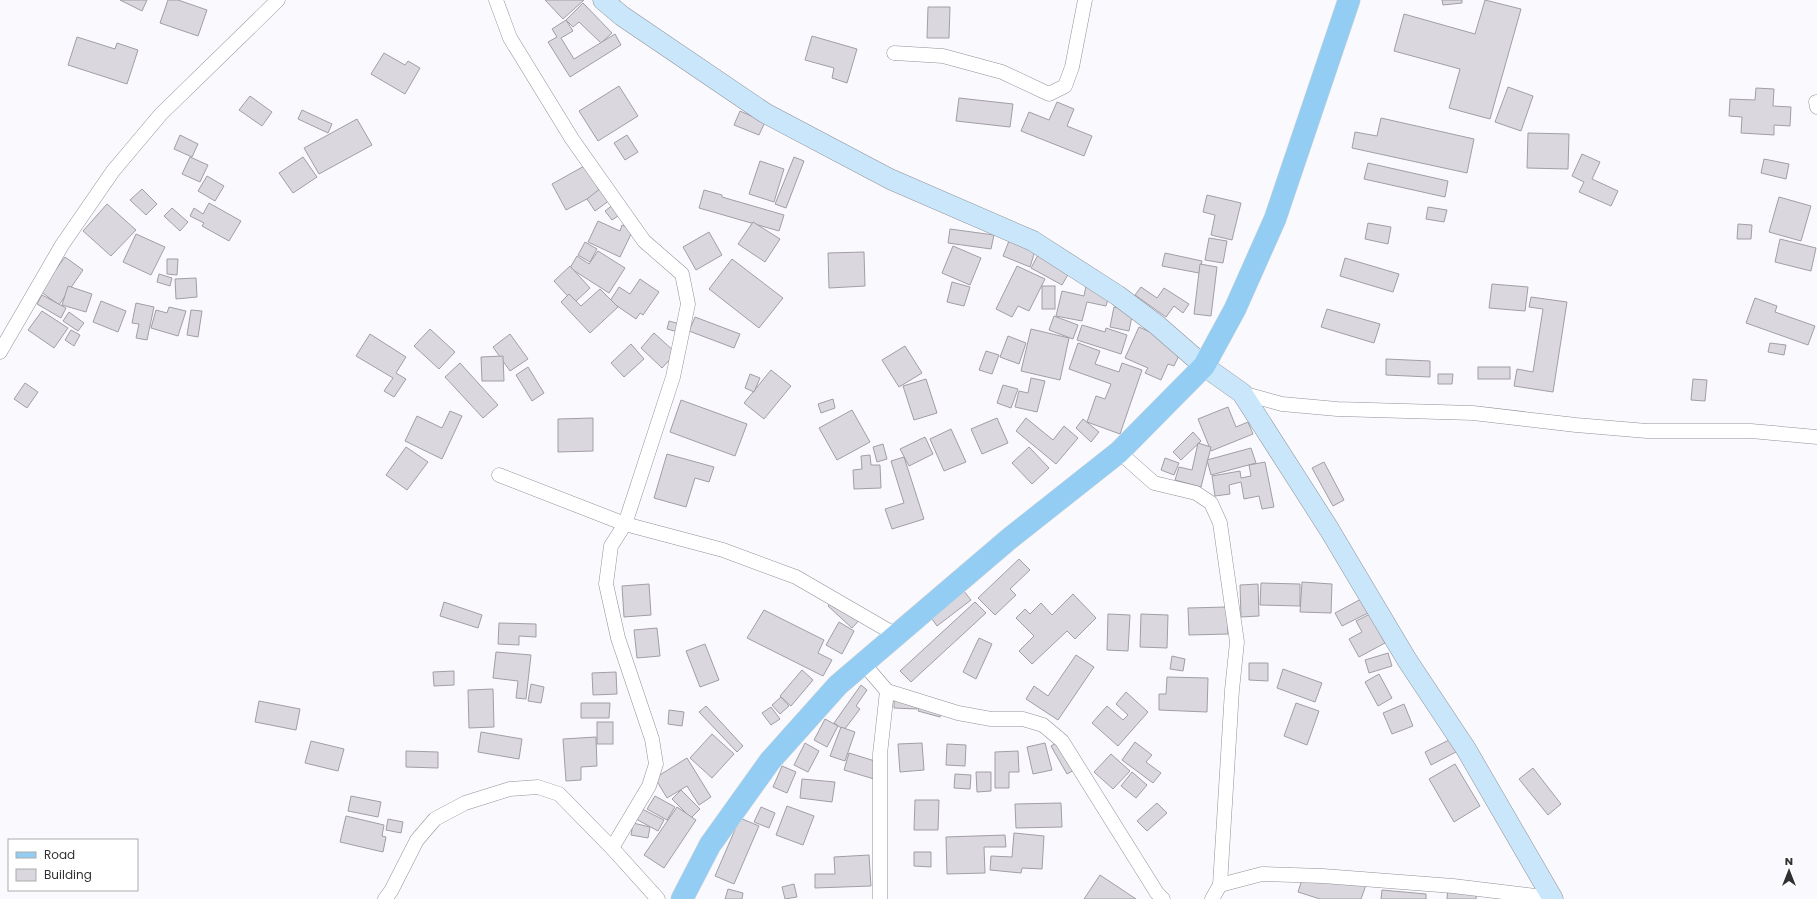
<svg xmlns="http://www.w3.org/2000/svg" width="1817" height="899" viewBox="0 0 1817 899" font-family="Poppins,sans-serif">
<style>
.building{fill:#dbd7df;stroke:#a19ea5}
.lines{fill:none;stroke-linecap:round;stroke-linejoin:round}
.street-casing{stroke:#909198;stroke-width:15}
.secondary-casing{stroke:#909198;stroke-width:21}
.primary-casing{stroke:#d6d6d6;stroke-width:23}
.street{stroke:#fff;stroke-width:14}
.secondary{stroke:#cae6fa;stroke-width:20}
.primary{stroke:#94cdf4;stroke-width:22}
</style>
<rect width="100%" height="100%" fill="#fafafe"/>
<g class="building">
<polygon points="120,0 147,0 142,11"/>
<polygon points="168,0 178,0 207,10 198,36 160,23"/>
<polygon points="545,0 584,0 563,19"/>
<polygon points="1442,0 1462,0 1462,3 1443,5"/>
<polygon points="1485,0 1521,9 1490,119 1449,108 1460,69 1394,51 1404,14 1475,34"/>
<polygon points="583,3 612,33 601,43 579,22 573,27 566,20"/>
<polygon points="928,7 950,7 949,38 927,38"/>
<polygon points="566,20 573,31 561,38 574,59 615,34 621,45 570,77 548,42 557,37 552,29"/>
<polygon points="812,36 857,49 847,83 832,78 834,68 805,60"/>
<polygon points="77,37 115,49 117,43 138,50 127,84 68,65"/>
<polygon points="384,53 405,65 408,61 420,68 405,94 371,74"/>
<polygon points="619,86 638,116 598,141 579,111"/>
<polygon points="1508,87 1533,96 1521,131 1495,122"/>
<polygon points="1756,88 1774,89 1773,106 1791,107 1790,126 1774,125 1774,135 1741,133 1742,117 1729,116 1730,99 1755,100"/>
<polygon points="250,96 272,112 262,126 239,110"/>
<polygon points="959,98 1013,104 1010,127 956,121"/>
<polygon points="1057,102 1074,109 1067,126 1092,136 1084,156 1021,131 1029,112 1049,120"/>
<polygon points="302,110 332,124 328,133 298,119"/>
<polygon points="740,111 765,122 759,135 734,125"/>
<polygon points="1381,118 1474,139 1467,173 1352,148 1355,132 1377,136"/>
<polygon points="357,119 372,145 319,174 304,148"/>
<polygon points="1528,133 1569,134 1568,169 1527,168"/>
<polygon points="180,135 198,144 192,157 174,149"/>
<polygon points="627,135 638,152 625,160 614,143"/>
<polygon points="1582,154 1600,162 1592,179 1618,191 1611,206 1579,192 1584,182 1572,176"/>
<polygon points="190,157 208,165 200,182 182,174"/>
<polygon points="303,157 317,177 293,193 279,173"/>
<polygon points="794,157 804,161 786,208 775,204"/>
<polygon points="1764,159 1789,164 1786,179 1761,173"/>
<polygon points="760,161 784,169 774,202 749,194"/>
<polygon points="1368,163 1448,181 1445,197 1364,179"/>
<polygon points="586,165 600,192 566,210 552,184"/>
<polygon points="207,176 224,186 215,201 198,191"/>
<polygon points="601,188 610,200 595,211 587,199"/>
<polygon points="142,189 157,204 146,215 130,200"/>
<polygon points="704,190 722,195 722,197 784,215 779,231 699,208"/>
<polygon points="1207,195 1241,203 1232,240 1211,235 1215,215 1203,212"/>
<polygon points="1779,197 1811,206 1801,241 1769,232"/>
<polygon points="209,203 241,221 229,241 202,226 204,223 190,216 194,208 203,214"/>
<polygon points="107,204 136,230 111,256 83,231"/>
<polygon points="614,204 621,214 612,220 605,211"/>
<polygon points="1428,207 1447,210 1444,222 1426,219"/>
<polygon points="172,208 188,222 180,231 164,216"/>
<polygon points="598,221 620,231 622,225 633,230 620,257 588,242"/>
<polygon points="753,222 780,239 765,262 738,244"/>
<polygon points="1368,223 1391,227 1388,244 1365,239"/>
<polygon points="1738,224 1752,225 1751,239 1737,239"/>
<polygon points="950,229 994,235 991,249 948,243"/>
<polygon points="709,232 722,255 696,270 683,247"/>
<polygon points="136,234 165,247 151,275 123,262"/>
<polygon points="1209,238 1227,241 1223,263 1205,260"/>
<polygon points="1780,239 1816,248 1811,271 1775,262"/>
<polygon points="1009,241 1035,251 1030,267 1003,256"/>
<polygon points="585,242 597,249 590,262 578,255"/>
<polygon points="953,246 981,258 970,285 942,273"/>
<polygon points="598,251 625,268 609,293 570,268 577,256 589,264"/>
<polygon points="864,252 865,286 829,288 828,253"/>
<polygon points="1039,253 1070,271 1062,285 1031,268"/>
<polygon points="1165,253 1202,261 1199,273 1162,266"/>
<polygon points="65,257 83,270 59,305 40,291"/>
<polygon points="1345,258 1399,274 1393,292 1340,276"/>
<polygon points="167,259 178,259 177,275 167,274"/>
<polygon points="732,259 783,298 759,328 709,289"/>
<polygon points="1200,264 1217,267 1211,316 1194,314"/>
<polygon points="570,266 590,288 574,303 554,281"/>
<polygon points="1017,266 1045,279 1029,311 1018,306 1012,317 996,309"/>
<polygon points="159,274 172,278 170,286 157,282"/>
<polygon points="196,278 197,297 176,299 175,279"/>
<polygon points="640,279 659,292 643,315 640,313 636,319 610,301 619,287 630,294"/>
<polygon points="952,282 970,287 964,306 947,302"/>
<polygon points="1492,284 1528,287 1525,311 1489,308"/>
<polygon points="68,286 92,294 86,312 62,305"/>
<rect x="1042" y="286" width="13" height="23"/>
<polygon points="1086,286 1110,291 1106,306 1087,302 1082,321 1056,316 1062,291 1084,296"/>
<polygon points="1141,287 1157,298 1164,288 1189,304 1183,313 1174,306 1166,317 1135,295"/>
<polygon points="600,289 618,307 590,333 561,302 569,294 581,306"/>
<polygon points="42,295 66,308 61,318 37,304"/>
<polygon points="1531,297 1567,302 1553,392 1514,386 1517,369 1533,372 1543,309 1529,307"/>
<polygon points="1755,298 1777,306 1775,312 1815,326 1808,345 1746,323"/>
<polygon points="101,301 126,311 118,332 93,322"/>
<polygon points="136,303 154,307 147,340 136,338 139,324 132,323"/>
<polygon points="169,307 186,311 178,336 151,328 156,310 167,313"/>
<polygon points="1114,307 1133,311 1129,331 1110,327"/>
<polygon points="1327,309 1380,324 1374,343 1321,327"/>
<polygon points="191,310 202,311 198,337 187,335"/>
<polygon points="42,311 68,328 54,348 28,330"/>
<polygon points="69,312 84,323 78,331 63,321"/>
<polygon points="1054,316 1078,325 1073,339 1049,330"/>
<polygon points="695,317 740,334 734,348 689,331"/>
<polygon points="669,321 680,324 678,332 667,329"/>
<polygon points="1082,325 1105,332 1106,328 1127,335 1121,354 1077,340"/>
<polygon points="1139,327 1183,347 1174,366 1168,364 1161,380 1145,373 1148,368 1125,358"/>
<polygon points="430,329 455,352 439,369 414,346"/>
<polygon points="1031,329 1069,338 1060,380 1021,371"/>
<polygon points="71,330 80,335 74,346 65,340"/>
<polygon points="654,333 676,353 662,368 641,348"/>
<polygon points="370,334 406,357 396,373 406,379 394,397 384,391 393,378 356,356"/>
<polygon points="510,334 528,359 510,371 493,347"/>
<polygon points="1008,336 1026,343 1019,364 1000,357"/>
<polygon points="1078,343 1100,351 1095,364 1119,372 1122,363 1142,370 1120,434 1087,422 1096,396 1105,399 1111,384 1069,369"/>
<polygon points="1770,343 1786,345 1784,355 1768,352"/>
<polygon points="631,344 644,359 624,377 611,363"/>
<polygon points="905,346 922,373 899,387 882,360"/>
<polygon points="986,351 999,355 992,374 979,370"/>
<polygon points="503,356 504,381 482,381 481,357"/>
<polygon points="1386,359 1430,361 1430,377 1386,375"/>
<polygon points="460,363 498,405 483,418 445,377"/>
<polygon points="528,367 544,393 532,401 516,375"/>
<rect x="1478" y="367" width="32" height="12"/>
<polygon points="771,370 791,386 764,419 744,403"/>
<polygon points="750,374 760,378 754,392 745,388"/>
<polygon points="1438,374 1453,374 1452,384 1438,384"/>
<polygon points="1031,378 1045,381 1037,412 1015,407 1019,391 1028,393"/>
<polygon points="926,379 937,413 914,420 903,386"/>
<polygon points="1693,379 1707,380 1705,401 1691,400"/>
<polygon points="25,383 38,392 27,408 14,399"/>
<polygon points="1003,385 1018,389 1011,408 997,403"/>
<polygon points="833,399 835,408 821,413 818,404"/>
<polygon points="681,400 747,424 735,456 670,432"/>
<polygon points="1228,407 1236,427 1248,422 1253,434 1211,451 1198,419"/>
<polygon points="852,410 870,442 837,460 819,428"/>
<polygon points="450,411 462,416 442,459 405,441 417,416 442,428"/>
<polygon points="593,418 593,451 558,452 558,419"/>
<polygon points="997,418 1008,443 982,454 971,429"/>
<polygon points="1026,418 1053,440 1064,426 1078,438 1056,464 1016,431"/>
<polygon points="1083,419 1099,432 1091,442 1076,428"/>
<polygon points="951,429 966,462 944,471 930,439"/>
<polygon points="1193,432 1201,441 1181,460 1173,452"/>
<polygon points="925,437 933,454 909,466 900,449"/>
<polygon points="1198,443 1211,447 1201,487 1175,480 1179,467 1192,470"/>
<polygon points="883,444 887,459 877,462 873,447"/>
<polygon points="406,447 428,462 407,490 386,475"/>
<polygon points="1029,447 1049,468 1032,484 1012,463"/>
<polygon points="1251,448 1256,463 1211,475 1207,460"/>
<polygon points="667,454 714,467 709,482 695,478 686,507 654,498"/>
<polygon points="870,455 871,465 880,465 881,488 854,489 853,470 862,469 861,456"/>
<polygon points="904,457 924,519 892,529 885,509 904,503 891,461"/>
<polygon points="1165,458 1179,463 1174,475 1161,470"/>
<polygon points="1265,462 1274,507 1262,509 1259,496 1244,499 1241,482 1229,485 1230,494 1215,496 1212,476 1240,471 1241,478 1251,476 1249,465"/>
<polygon points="1324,462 1344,500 1333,506 1312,468"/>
<polygon points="1019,559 1030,570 1010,589 1016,595 995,615 978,598"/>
<polygon points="1302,582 1332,584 1331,613 1300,612"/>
<polygon points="1261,583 1300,584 1300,606 1260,605"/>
<polygon points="649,584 651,615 624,617 622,586"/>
<polygon points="1258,584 1259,616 1241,617 1240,585"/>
<polygon points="963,590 971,600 937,626 930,616"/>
<polygon points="838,594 863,616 852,628 828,606"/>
<polygon points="1073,594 1096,618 1075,639 1067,631 1032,664 1019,651 1034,636 1016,618 1025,609 1030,614 1041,603 1052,615"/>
<polygon points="1363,598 1370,612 1342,626 1335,613"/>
<polygon points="444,602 482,615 478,628 440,616"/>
<polygon points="975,602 986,613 911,682 900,671"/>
<polygon points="1227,607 1228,634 1189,635 1188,608"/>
<polygon points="764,610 824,640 818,653 832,660 823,676 747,638"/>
<polygon points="1108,614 1130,615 1128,651 1107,650"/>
<polygon points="1141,614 1168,615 1167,648 1140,647"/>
<polygon points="1370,614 1385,643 1359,657 1349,639 1362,632 1356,621"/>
<polygon points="839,622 854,631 842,654 826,645"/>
<polygon points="499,623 536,624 536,637 519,636 519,645 498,644"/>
<polygon points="657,628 660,656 637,658 634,630"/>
<polygon points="979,638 992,644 976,679 963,672"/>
<polygon points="705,644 719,680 700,687 686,651"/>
<polygon points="496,652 531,655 526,699 516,698 518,681 493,678"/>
<polygon points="1388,653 1392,666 1369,673 1365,660"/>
<polygon points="1076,655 1094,667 1058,720 1026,699 1034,686 1048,696"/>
<polygon points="1172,656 1185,659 1183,671 1170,669"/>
<polygon points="1249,663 1268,663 1268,681 1249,680"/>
<polygon points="1283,669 1322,683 1315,702 1277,688"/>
<polygon points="802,670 813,680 791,706 780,696"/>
<polygon points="454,671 454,685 434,686 433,672"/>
<polygon points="616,672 617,694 593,695 592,673"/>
<polygon points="1379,674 1392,698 1378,706 1365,682"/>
<polygon points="1167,677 1208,678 1207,712 1159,710 1159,694 1166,694"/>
<polygon points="531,684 544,687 541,703 528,701"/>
<polygon points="861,685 867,690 856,706 860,709 844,730 834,723"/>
<polygon points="493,689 494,727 469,728 468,690"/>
<polygon points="1126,692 1148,712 1118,746 1092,723 1107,706 1123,720 1128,715 1116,704"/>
<polygon points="894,695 918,697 917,709 894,708"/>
<polygon points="781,697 789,706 780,714 772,705"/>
<polygon points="921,700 943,706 940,717 918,711"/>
<polygon points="259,701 300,709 296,730 255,722"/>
<polygon points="581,703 610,703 609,718 581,718"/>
<polygon points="1296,703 1319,711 1307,745 1284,736"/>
<polygon points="1404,704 1413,726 1392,734 1383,713"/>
<polygon points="706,706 743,746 737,752 699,712"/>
<polygon points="771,707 780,719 771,725 762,713"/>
<polygon points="669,710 684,712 682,726 668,724"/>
<polygon points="825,719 838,726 827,747 814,740"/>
<rect x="597" y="722" width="16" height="22"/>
<polygon points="841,727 855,732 845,761 830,756"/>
<polygon points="481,732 522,739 519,759 478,752"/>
<polygon points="712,734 734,754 712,778 690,758"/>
<polygon points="596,737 597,766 581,767 581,780 566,781 563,739"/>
<polygon points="1062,740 1078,768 1067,774 1051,746"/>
<polygon points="1449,740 1456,752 1431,765 1425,752"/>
<polygon points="311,741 344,749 338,771 305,763"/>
<polygon points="1135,742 1152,755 1146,762 1161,773 1153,783 1122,760"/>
<polygon points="805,743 819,751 808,772 794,765"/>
<polygon points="922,743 924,770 900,772 898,744"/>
<polygon points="1045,743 1052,770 1033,774 1027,747"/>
<polygon points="947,744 966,745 965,766 946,765"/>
<polygon points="406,751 438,752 438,768 406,767"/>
<polygon points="1018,751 1019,772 1009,772 1009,788 995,788 995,752"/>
<polygon points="849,753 878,762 874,779 844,770"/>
<polygon points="1111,754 1130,771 1113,789 1094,772"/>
<polygon points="687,758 711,797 699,805 687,786 667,798 655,778"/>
<polygon points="1455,764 1480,806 1454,822 1429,779"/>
<polygon points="782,766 796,772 787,793 773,787"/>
<polygon points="1533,768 1561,804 1548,815 1519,779"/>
<polygon points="976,772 991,772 991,791 977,792"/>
<polygon points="1132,772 1147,785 1136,798 1121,786"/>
<polygon points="955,774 971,775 970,789 954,788"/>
<polygon points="802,779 835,782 832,802 800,798"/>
<polygon points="681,790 700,809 691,818 672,799"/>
<polygon points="351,796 381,802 378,817 348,811"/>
<polygon points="655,796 675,807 667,820 647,809"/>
<polygon points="915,800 939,800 938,830 914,830"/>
<polygon points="1061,803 1062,827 1016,828 1015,804"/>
<polygon points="1157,803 1167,813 1147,831 1137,821"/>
<polygon points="787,806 814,816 803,845 776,835"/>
<polygon points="677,807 696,820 664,868 644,855"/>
<polygon points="761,807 775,813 769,828 754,822"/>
<polygon points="642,809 664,820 658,831 636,819"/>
<polygon points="346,816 384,825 382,836 386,837 383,852 340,842"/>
<polygon points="740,818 759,826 734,884 715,876"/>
<polygon points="388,819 403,822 401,833 386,830"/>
<polygon points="633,823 650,827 648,838 631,835"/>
<polygon points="1014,833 1044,836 1042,869 1022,868 1021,873 990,870 991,856 1012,857"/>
<polygon points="1005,835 1006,847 984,847 985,873 947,874 946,837"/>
<polygon points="914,852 931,852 931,867 914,866"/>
<polygon points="869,855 871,886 815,888 815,874 835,874 834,857"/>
<polygon points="1305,870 1366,885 1361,899 1320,899 1298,892"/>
<polygon points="1100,875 1136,899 1084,899"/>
<polygon points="794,884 797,897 785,899 782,887"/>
<polygon points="1448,886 1477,888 1476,899 1447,899"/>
<polygon points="728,889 743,893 742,899 725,899"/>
<polygon points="1382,890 1426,894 1426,899 1381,899"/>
</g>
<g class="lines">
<defs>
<g id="street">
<polyline points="496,0 510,38 572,139 644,241 682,274 688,304 673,377 625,524 611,546 606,584 618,638 652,739 656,764 649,786 612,848"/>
<polyline points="894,53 943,56 1002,72 1049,94 1065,86 1072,67 1085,0"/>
<polyline points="1816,102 1817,107"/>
<polyline points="0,352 62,245 113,171 161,114 278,0"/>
<polyline points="1242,393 1282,404 1337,409 1473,413 1576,425 1647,431 1751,431 1817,437"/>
<polyline points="1119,452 1154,483 1196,493 1211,503 1220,523 1237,642 1232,690 1220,885 1212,899"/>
<polyline points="499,475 625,524 723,550 796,577 896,635"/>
<polyline points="863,663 887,691 958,713 991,719 1023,719 1043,725 1062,741 1157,893 1163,899"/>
<polyline points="1220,885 1262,874 1323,876 1453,886 1552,898"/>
<polyline points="385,899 391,891 417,840 435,819 465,803 510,789 538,787 559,794 612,848 658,899"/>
<polyline points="880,899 880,754 887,691"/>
</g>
<polyline id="secondary" points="603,0 622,16 765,113 890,179 1033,241 1117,295 1157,325 1204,366 1242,393 1329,529 1407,660 1466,749 1553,899"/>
<polyline id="primary" points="682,899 710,845 770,761 838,685 1009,539 1119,452 1204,366 1235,309 1275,219 1349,0"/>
</defs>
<use href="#street" class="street-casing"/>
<use href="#secondary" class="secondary-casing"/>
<use href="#primary" class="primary-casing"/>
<use href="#street" class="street"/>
<use href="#secondary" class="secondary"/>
<use href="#primary" class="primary"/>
</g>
<rect x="8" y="839" width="130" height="52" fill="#ffffff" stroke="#acacad"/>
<rect x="16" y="852" width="20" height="6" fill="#94cdf4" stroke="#acacad"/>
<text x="44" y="859" font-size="12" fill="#303033">Road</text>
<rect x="16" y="869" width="20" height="12" fill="#dbd7df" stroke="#acacad"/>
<text x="44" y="879" font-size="12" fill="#303033">Building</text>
<g transform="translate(1789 871)" stroke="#ffffff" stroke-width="3" paint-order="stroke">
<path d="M0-3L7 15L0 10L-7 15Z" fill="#303033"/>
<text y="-6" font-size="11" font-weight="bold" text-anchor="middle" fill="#303033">N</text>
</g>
</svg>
